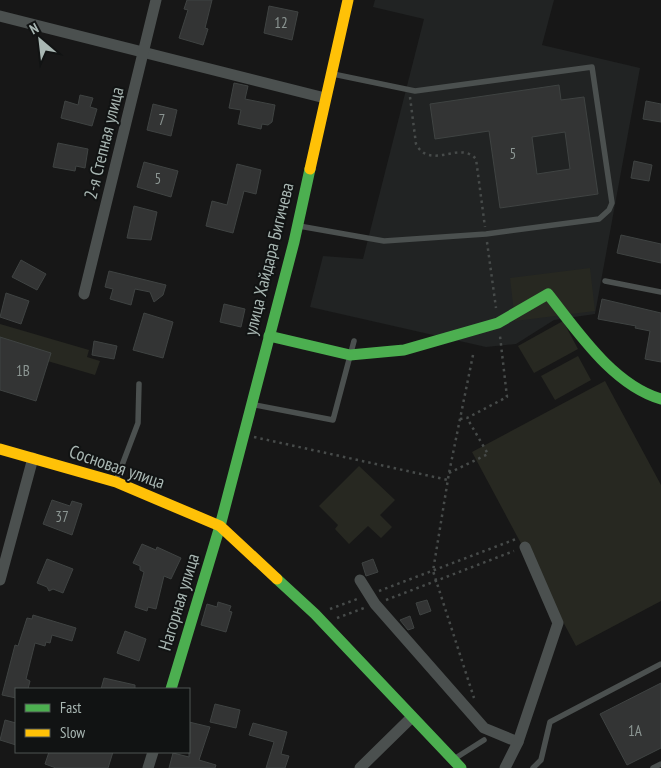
<svg xmlns="http://www.w3.org/2000/svg" width="661" height="768" viewBox="0 0 661 768" font-family="'PT Sans Narrow',sans-serif">
<style>
.built{fill:#212323}
.green{fill:#272821}
.building{fill:#333434;stroke:#3f4342;fill-rule:evenodd}
.lines{fill:none;stroke-linecap:round;stroke-linejoin:round}
.path{stroke:#474b4a;stroke-width:2.5;stroke-dasharray:2.5 4;stroke-linecap:butt}
.lane{stroke:#4b504f;stroke-width:5.5}
.street{stroke:#4b504f;stroke-width:11}
.fast{stroke:#4caf50;stroke-width:11}
.slow{stroke:#ffc107;stroke-width:11}
.labels{text-anchor:middle;stroke-width:4;stroke-linejoin:round;paint-order:stroke}
.number-label{font-size:15px;fill:#8c9693}
.street-label{font-size:18px;fill:#a9b7b3;stroke:#111313}
</style>
<rect width="100%" height="100%" fill="#171717"/>
<polygon class="built" points="375,0 554,0 542,45 640,68 595,314 554,320 516,344 486,347 310,307 323,256 363,259 424,19 373,7"/>
<g class="green">
<polygon points="590,268 595,311 515,321 510,278"/>
<polygon points="563,321 578,349 534,373 518,346"/>
<polygon points="0,324 89,350 87,357 100,361 95,375 0,347"/>
<polygon points="578,356 591,380 555,400 541,376"/>
<polygon points="605,381 661,485 661,601 576,646 472,452"/>
<polygon points="359,466 395,500 380,515 392,527 381,538 368,526 349,544 335,529 338,525 319,506"/>
</g>
<g class="building">
<polygon points="187,0 212,0 205,28 208,29 203,45 179,38 188,10 184,9"/>
<polygon points="269,6 298,12 292,40 264,33"/>
<polygon points="234,83 248,86 245,99 275,105 272,122 268,125 262,124 261,129 238,124 241,110 229,108"/>
<path d="M559,85L561,100L584,97L598,194L500,208L489,131L435,139L430,104ZM565,132L570,169L537,174L532,137Z"/>
<polygon points="80,95 93,98 90,107 97,109 92,126 61,118 65,101 78,105"/>
<polygon points="646,101 661,104 661,122 643,119"/>
<polygon points="153,104 177,110 171,136 147,130"/>
<polygon points="58,143 88,149 85,168 76,166 75,171 53,167"/>
<polygon points="634,161 652,165 649,181 631,178"/>
<polygon points="144,162 178,171 171,197 137,187"/>
<polygon points="237,164 261,170 256,194 244,191 233,233 206,226 212,201 227,205"/>
<polygon points="134,206 157,212 151,240 127,238"/>
<polygon points="621,235 661,244 661,263 617,253"/>
<polygon points="21,260 46,274 37,290 12,277"/>
<polygon points="109,271 166,285 163,295 154,302 150,292 135,289 131,305 110,299 113,289 105,287"/>
<polygon points="6,293 29,301 21,324 0,317"/>
<polygon points="602,299 661,313 661,362 645,359 650,331 635,328 636,326 598,319"/>
<polygon points="224,304 245,309 241,327 220,322"/>
<polygon points="144,313 173,322 163,358 133,350"/>
<polygon points="0,337 51,353 36,401 0,390"/>
<polygon points="94,341 117,346 114,359 92,355"/>
<polygon points="52,500 70,506 72,501 82,504 72,535 43,524"/>
<polygon points="142,544 156,550 157,547 181,558 171,579 164,576 156,609 148,607 147,611 135,607 144,572 140,570 140,566 133,563"/>
<polygon points="47,559 73,569 63,593 53,589 49,591 47,587 37,583"/>
<polygon points="373,559 378,572 366,576 362,563"/>
<polygon points="427,600 431,611 420,615 416,603"/>
<polygon points="218,602 231,606 229,611 232,612 226,632 201,625 207,604 217,607"/>
<polygon points="33,615 76,628 72,641 52,635 50,643 46,642 45,646 35,643 26,679 30,681 28,689 16,689 16,698 2,695 15,645 18,646 27,618 32,619"/>
<polygon points="410,616 414,628 408,630 400,620"/>
<polygon points="125,631 146,639 139,661 117,653"/>
<polygon points="104,678 135,685 135,689 101,689"/>
<polygon points="661,683 661,748 627,765 600,714"/>
<polygon points="215,704 240,710 236,728 210,722"/>
<polygon points="5,720 16,723 16,745 0,740"/>
<polygon points="189,722 210,727 199,760 216,765 215,768 169,768 173,753 189,757"/>
<polygon points="253,723 287,732 281,754 289,756 285,768 266,768 274,742 249,735"/>
<polygon points="49,752 113,752 108,768 56,768 45,764"/>
</g>
<g class="lines">
<g class="path">
<path d="M410,97L416,144C430,171 460,140 476,159L485,227"/>
<polyline points="487,242 496,308"/>
<polyline points="473,355 449,473 433,571 474,698"/>
<polyline points="460,419 467,418 507,397 500,336"/>
<polyline points="254,437 448,480"/>
<polyline points="449,473 488,454 467,418"/>
<polyline points="379,591 516,539"/>
<polyline points="386,600 514,551"/>
<polyline points="330,609 360,598"/>
<polyline points="337,618 364,608"/>
</g>
<g class="lane">
<polyline points="299,226 384,241 486,234 599,219 609,210 612,203 592,67 415,91 333,74"/>
<polyline points="605,281 661,292"/>
<polyline points="250,404 333,420 354,341"/>
<polyline points="116,481 138,423 139,384"/>
<polyline points="454,759 484,740"/>
<polyline points="533,768 541,760 550,722 661,664"/>
<polyline points="653,768 661,764"/>
</g>
<g class="street">
<polyline points="0,16 325,98"/>
<polyline points="84,294 156,0"/>
<polyline points="0,580 33,458"/>
<polyline points="360,580 375,604 484,728 518,742"/>
<polyline points="148,768 153,752"/>
<polyline points="360,768 412,717"/>
<polyline points="505,768 518,742 558,623 525,547"/>
</g>
<g class="fast">
<path d="M269,336L350,355L404,350L498,323L548,294C578,332 613,385 661,399"/>
<polyline points="277,579 315,614 461,768"/>
<polyline points="171,689 220,526 294,242 310,169"/>
</g>
<g class="slow">
<polyline points="310,169 348,0"/>
<polyline points="0,449 116,482 220,526 277,579"/>
</g>
</g>
<g class="labels">
<g class="number-label">
<text x="281" y="28">12</text>
<text x="162" y="125">7</text>
<text x="513" y="159">5</text>
<text x="158" y="184">5</text>
<text x="23" y="376">1В</text>
<text x="62" y="522">37</text>
<text x="635" y="736">1А</text>
</g>
<g class="street-label">
<text transform="translate(104 143) rotate(-76)" y="6">2-я Степная улица</text>
<text transform="translate(269 259) rotate(-76)" y="6">улица Хайдара Бигичева</text>
<text transform="translate(117 467) rotate(19)" y="6">Сосновая улица</text>
<text transform="translate(179 602) rotate(-73)" y="6">Нагорная улица</text>
</g>
</g>
<rect x="15" y="688" width="175" height="65" fill="#111313" stroke="#4e5553"/>
<rect x="25" y="704" width="25" height="8" fill="#4caf50" stroke="#4e5553"/>
<text x="60" y="713" font-size="15" fill="#a9b7b3">Fast</text>
<rect x="25" y="729" width="25" height="8" fill="#ffc107" stroke="#4e5553"/>
<text x="60" y="738" font-size="15" fill="#a9b7b3">Slow</text>
<g transform="translate(40 40) rotate(332)" stroke="#111313" stroke-width="4" paint-order="stroke">
<path d="M0-4L9 19L0 12L-9 19Z" fill="#a9b7b3"/>
<text y="-8" font-size="14" font-weight="bold" text-anchor="middle" fill="#a9b7b3">N</text>
</g>
</svg>
